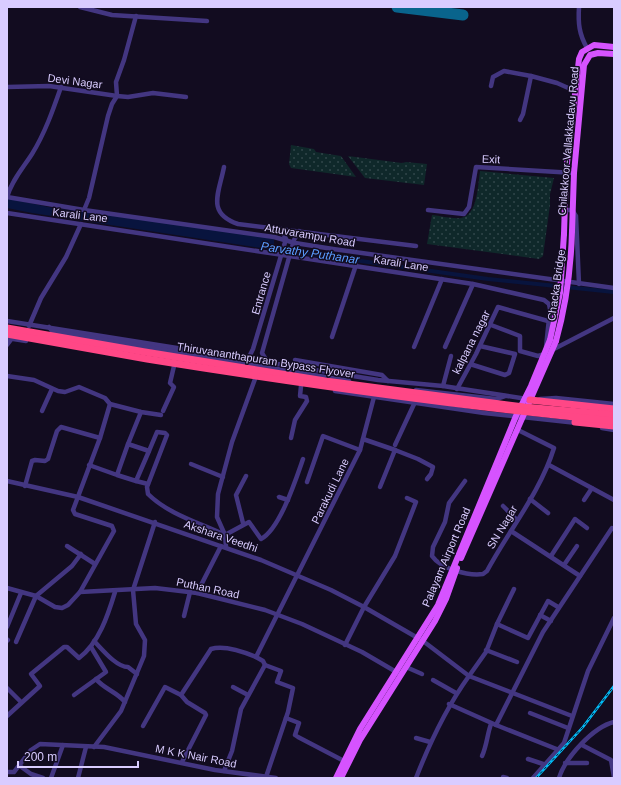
<svg xmlns="http://www.w3.org/2000/svg" width="621" height="785" viewBox="0 0 621 785" font-family="Arial,sans-serif">
<style>
.grass{fill:url(#grass-dots)}
.water{fill:#08143e}
.lines{fill:none;stroke-linecap:round;stroke-linejoin:round}
.canal{stroke:#08143e;stroke-width:4}
.taxiway{stroke:#09648c;stroke-width:11}
.minor{stroke:#433681;stroke-width:4.5}
.major{stroke:#d653ff;stroke-width:6}
.highway{stroke:#ff4786;stroke-width:7}
.rail-casing{stroke:#00bcf7;stroke-width:2.5}
.rail{stroke:#120c20;stroke-width:1;stroke-dasharray:3;stroke-linecap:butt}
.minor-bridge{stroke:#433681;stroke-width:4.5}
.major-bridge{stroke:#d653ff;stroke-width:6}
.highway-bridge{stroke:#ff4786;stroke-width:7}
.labels{text-anchor:middle;stroke-width:3;stroke-linejoin:round;paint-order:stroke}
.street-label{font-size:11px;fill:#d9ccff;stroke:#120c20}
.water-label{font-size:12px;font-style:italic;fill:#5a9cff;stroke:#120c20}
</style>
<defs>
<pattern id="grass-dots" width="8" height="8" patternUnits="userSpaceOnUse"><rect width="8" height="8" fill="#0f282a"/><path d="M2 2h.1M6 6h.1" fill="none" stroke="#31464a" stroke-width="1.8" stroke-linecap="round"/></pattern>
</defs>
<rect width="100%" height="100%" fill="#120c20"/>
<g class="grass">
<polygon points="291,145 314,149 316,152 341,156 356,177 291,168 289,164"/>
<polygon points="348,156 402,163 406,162 427,164 424,185 365,178"/>
<path d="M480,171L554,178L550,194V205L543,256L539,259L427,244L432,215C441,216 452,219 461,218C478,215 478,184 480,171Z"/>
</g>
<polygon class="water" points="7,198 53,208 274,237 274,250 32,213 7,208"/>
<g class="lines">
<polyline class="canal" points="269,248 488,279 614,292"/>
<polyline class="taxiway" points="397,7 463,15"/>
<g class="minor">
<polyline points="80,7 112,15 207,21"/>
<path d="M579,7C578,23 579,34 587,48"/>
<polyline points="491,86 493,77 504,71 531,76"/>
<polyline points="7,87 49,86 117,96 128,97 153,93 186,97"/>
<polyline points="520,120 523,114 531,76 557,83 575,91"/>
<path d="M224,167C219,193 206,213 238,224L416,246"/>
<polyline points="7,197 84,210 274,237 295,243 333,249 614,288"/>
<path d="M7,197C12,180 23,168 32,154C45,133 53,110 61,87"/>
<polyline points="84,210 89,198 108,116 112,104 117,96 116,82 124,60 136,16"/>
<polyline points="428,210 464,214 469,207 476,167 574,173"/>
<polyline points="565,210 572,210 576,216 579,284"/>
<polyline points="7,213 473,284 544,300 549,304 550,309 546,347"/>
<polyline points="7,321 378,380 443,386 527,399"/>
<polyline points="491,325 520,336 520,351 538,356 545,354"/>
<polyline points="29,326 41,298 66,257 81,224"/>
<polyline points="49,327 52,331 349,381"/>
<polyline points="332,337 356,265"/>
<polyline points="7,338 26,341"/>
<polyline points="7,345 13,337"/>
<polyline points="414,347 442,279"/>
<polyline points="445,347 473,284"/>
<polyline points="552,350 614,318"/>
<polyline points="295,360 382,375 388,381"/>
<polyline points="470,364 505,375 509,373 515,354 480,346"/>
<polyline points="7,376 34,380 58,391 65,392 79,387 105,398 110,404 100,438 73,510 75,514 112,526 114,531 80,592"/>
<polyline points="443,386 451,356"/>
<polyline points="457,389 476,354 498,307 548,321"/>
<polyline points="416,390 496,399 505,396"/>
<polyline points="335,391 484,413 577,423"/>
<polyline points="540,399 556,398 614,404"/>
<polyline points="110,404 141,412 161,415"/>
<polyline points="42,411 52,389"/>
<polyline points="163,411 174,387 170,383 174,366"/>
<polyline points="602,428 614,430"/>
<polyline points="291,438 295,420 307,401 306,397 300,396 301,386"/>
<polyline points="363,439 395,450"/>
<polyline points="128,444 141,412"/>
<polyline points="395,445 415,402"/>
<polyline points="360,450 374,397"/>
<path d="M149,451L157,432L165,433L167,435L147,487L148,494C168,514 200,523 225,535L249,522L261,539C280,529 296,479 303,459"/>
<polyline points="191,464 223,477"/>
<polyline points="89,465 117,475 128,444 149,451 136,481 117,475"/>
<polyline points="549,465 614,500"/>
<path d="M7,481L78,497L261,560L331,590L364,607L423,641L469,676C446,708 430,742 416,778"/>
<polyline points="136,481 148,484"/>
<path d="M465,481L449,503L445,522L433,547L432,556C441,569 468,576 483,574L487,571C509,530 540,493 554,448L518,430"/>
<polyline points="25,486 32,461 35,460 45,461 48,459 57,431 61,427 100,438"/>
<polyline points="380,487 395,450 418,459 433,467 431,474 427,479"/>
<polyline points="279,497 288,500"/>
<polyline points="530,499 548,513"/>
<polyline points="584,500 592,488"/>
<polyline points="503,506 517,520"/>
<polyline points="243,523 236,495 246,476"/>
<polyline points="511,531 580,576"/>
<polyline points="67,546 95,564"/>
<polyline points="226,547 225,535 217,517 218,494 232,442 255,379"/>
<polyline points="551,556 575,519 587,528"/>
<polyline points="564,565 577,546"/>
<polyline points="7,588 36,596 55,607 62,608 68,605 80,592 155,588 172,590 197,593 265,610 302,624 362,652 398,673"/>
<polyline points="514,589 497,624 486,652 469,676 572,716"/>
<polyline points="197,593 221,546"/>
<polyline points="540,615 551,621"/>
<polyline points="184,616 190,592"/>
<polyline points="497,624 528,638 548,601 558,607"/>
<polyline points="7,627 21,593"/>
<polyline points="7,641 8,640"/>
<path d="M94,641C102,649 116,667 128,667L137,674"/>
<polyline points="16,642 36,596 72,566 81,554"/>
<polyline points="345,645 364,607 395,556 416,502 407,498"/>
<polyline points="486,650 517,662"/>
<polyline points="265,665 281,671 277,682 293,688 288,712 266,777"/>
<polyline points="406,667 422,674"/>
<path d="M96,679C104,689 117,692 125,702"/>
<polyline points="433,680 456,693"/>
<polyline points="233,687 248,695"/>
<polyline points="7,688 21,702"/>
<polyline points="74,695 106,672 91,647"/>
<polyline points="449,704 496,725 559,750"/>
<polyline points="530,713 568,728"/>
<path d="M7,716L40,686L31,674L64,647H67L79,658C99,643 108,615 115,592"/>
<polyline points="286,718 299,723 295,735 298,737 344,761"/>
<polyline points="496,725 543,632 612,528 614,529"/>
<polyline points="143,726 165,687 181,695"/>
<polyline points="416,738 430,742"/>
<polyline points="582,745 611,760 614,777"/>
<polyline points="94,747 121,711 144,656 145,640 136,624 133,590 155,522"/>
<path d="M482,756C487,745 487,735 491,724"/>
<polyline points="528,759 546,765"/>
<path d="M182,762L206,715L205,713L187,702L181,695L211,649C224,645 244,652 256,657"/>
<polyline points="565,763 587,763"/>
<polyline points="20,766 31,774 43,778"/>
<polyline points="224,771 232,751 241,709 265,665 263,661 256,657 360,450 323,436 307,482"/>
<polyline points="7,772 14,772 31,750 40,744 104,747 215,770 276,778"/>
<polyline points="503,777 507,778"/>
<polyline points="51,778 63,745"/>
<polyline points="78,778 86,747"/>
<polyline points="533,778 564,743 588,671 614,618"/>
<path d="M559,778C565,758 593,727 614,722"/>
</g>
<g class="major">
<polyline points="572,231 574,173 584,65 590,55 598,53 614,54"/>
<polyline points="564,234 566,172 579,59 582,52 594,45 614,47"/>
<polyline points="461,558 556,341"/>
<polyline points="336,778 360,729 438,605 516,416 531,386 550,340"/>
<polyline points="341,778 360,740 435,621 446,599 457,568"/>
</g>
<g class="highway">
<polyline points="530,400 614,409"/>
<polyline points="575,422 614,426"/>
</g>
<defs>
<polyline id="rail" points="536,778 583,727 614,686"/>
</defs>
<use href="#rail" class="rail-casing"/>
<use href="#rail" class="rail"/>
<g class="minor-bridge">
<polyline points="244,359 250,355 253,349 286,239 281,229"/>
<polyline points="268,363 262,353 294,240 299,231"/>
</g>
<g class="major-bridge">
<polyline points="550,340 560,293 564,234"/>
<path d="M556,341C566,305 571,269 572,231"/>
</g>
<g class="highway-bridge">
<polyline points="7,328 145,352 325,381 524,407 614,415"/>
<path d="M7,334C54,342 100,351 147,359C302,384 457,406 614,421"/>
</g>
</g>
<g class="labels">
<g class="street-label">
<text transform="translate(75 81) rotate(7)" y="4">Devi Nagar</text>
<text transform="translate(568 141) rotate(-85)" y="4">Chilakkoor-Vallakkadavu Road</text>
<text transform="translate(491 159) rotate(2)" y="4">Exit</text>
<text transform="translate(80 215) rotate(7)" y="4">Karali Lane</text>
<text transform="translate(310 235) rotate(10)" y="4">Attuvarampu Road</text>
<text transform="translate(401 263) rotate(9)" y="4">Karali Lane</text>
<text transform="translate(556 285) rotate(-82)" y="4">Chacka Bridge</text>
<text transform="translate(261 293) rotate(-74)" y="4">Entrance</text>
<text transform="translate(471 342) rotate(-63)" y="4">kalpana nagar</text>
<text transform="translate(266 360) rotate(9)" y="4">Thiruvananthapuram Bypass Flyover</text>
<text transform="translate(330 491) rotate(-64)" y="4">Parakudi Lane</text>
<text transform="translate(502 527) rotate(-59)" y="4">SN Nagar</text>
<text transform="translate(221 536) rotate(19)" y="4">Akshara Veedhi</text>
<text transform="translate(446 557) rotate(-67)" y="4">Palayam Airport Road</text>
<text transform="translate(208 588) rotate(12)" y="4">Puthan Road</text>
<text transform="translate(196 756) rotate(11)" y="4">M K K Nair Road</text>
</g>
<g class="water-label">
<text transform="translate(310 253) rotate(8)" y="4">Parvathy Puthanar</text>
</g>
</g>
<rect width="621" height="785" fill="none" stroke="#d9ccff" stroke-width="16"/>
<path d="M18 761v6h120v-6" fill="none" stroke="#d9ccff" stroke-width="2"/>
<text x="24" y="761" font-size="12" fill="#d9ccff" stroke="#120c20" stroke-width="3" paint-order="stroke">200 m</text>
</svg>
